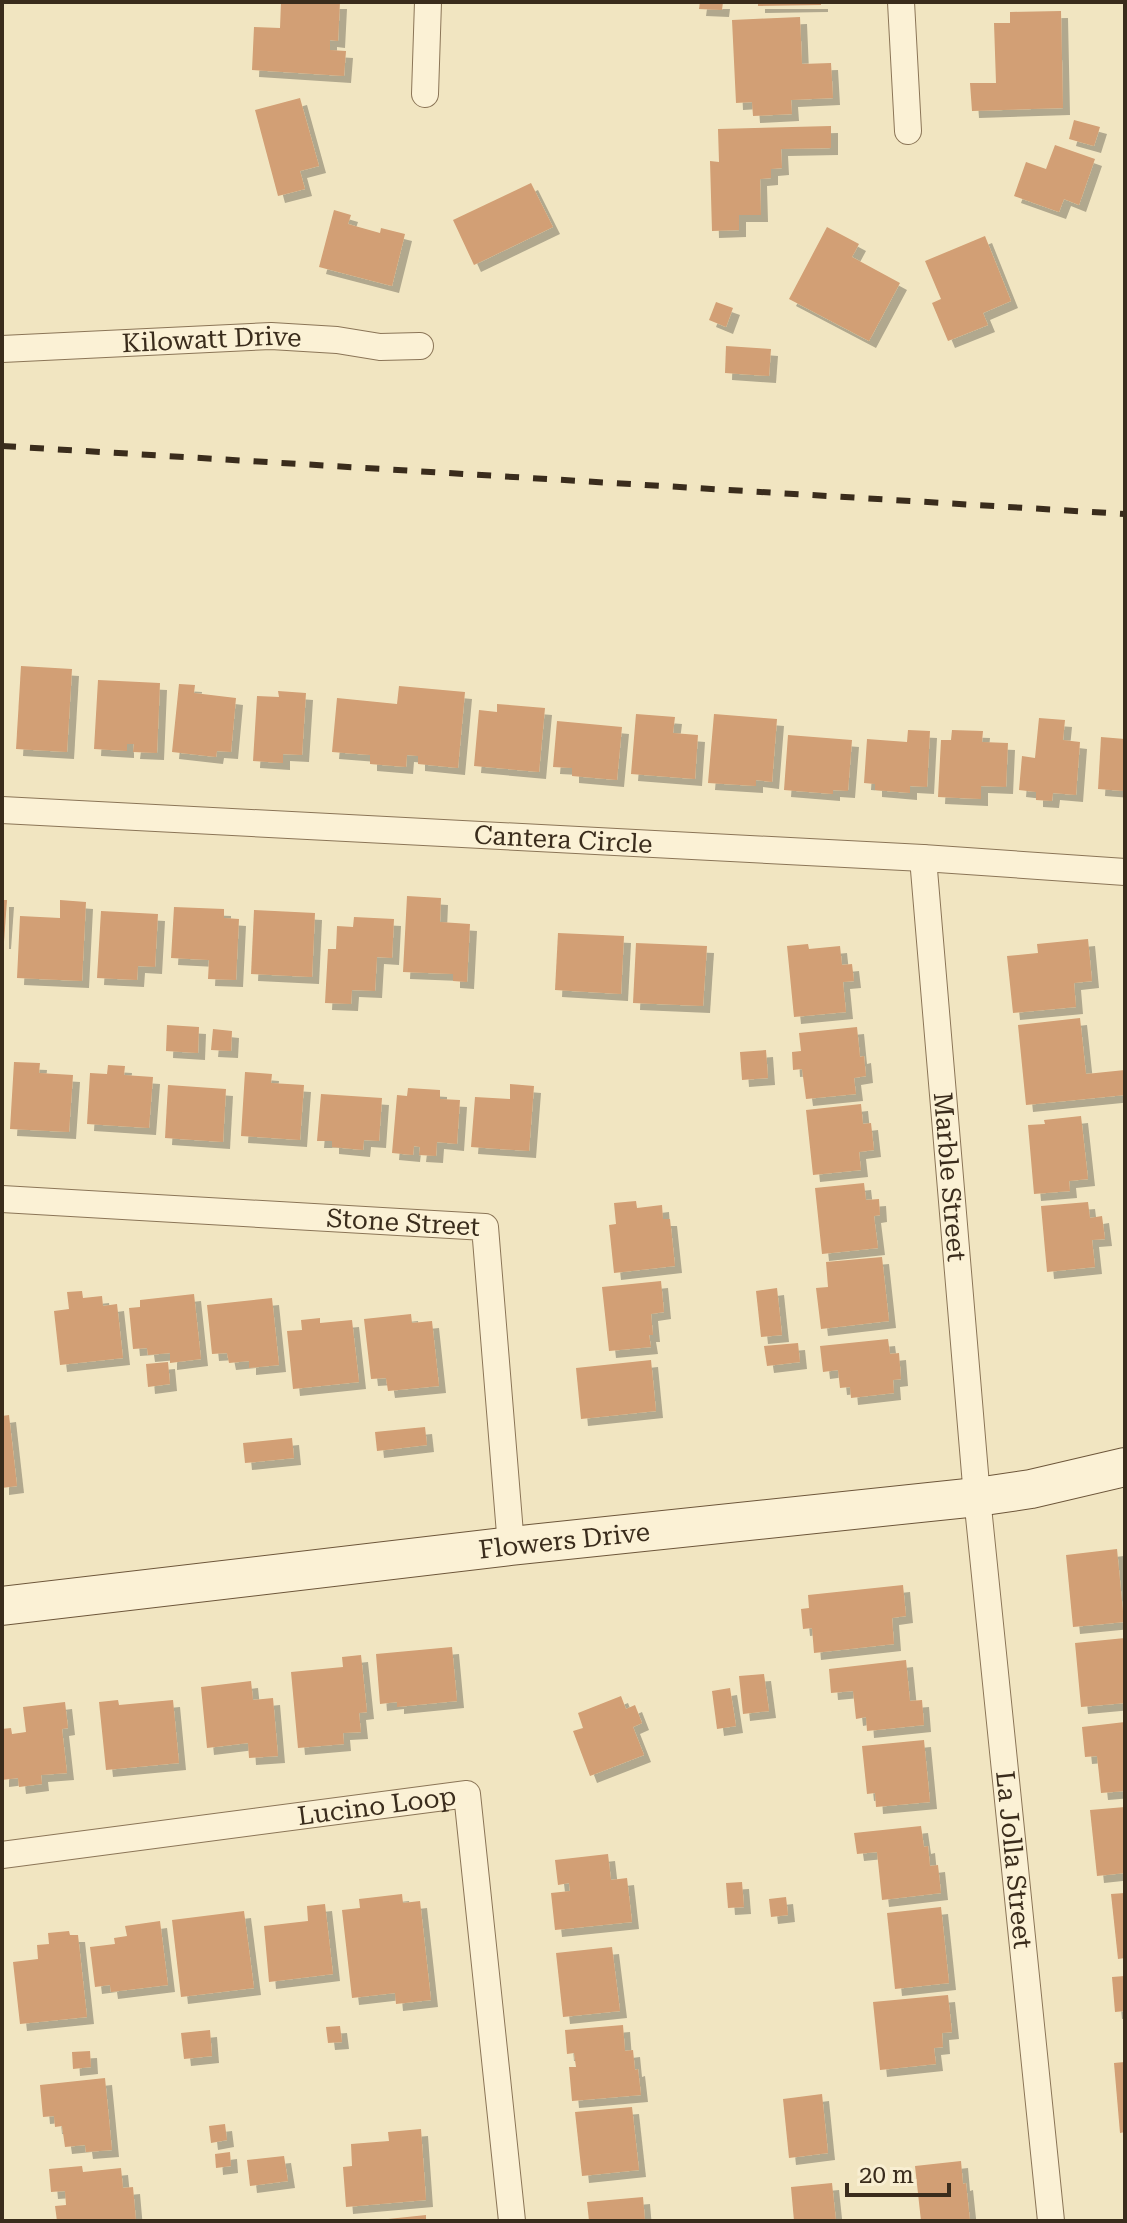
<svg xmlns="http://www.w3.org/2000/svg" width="1127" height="2223" viewBox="0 0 1127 2223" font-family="'Roboto Serif',serif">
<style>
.building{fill:#d29f74;filter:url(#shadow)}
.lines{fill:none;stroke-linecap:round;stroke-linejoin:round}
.street-casing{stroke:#8b7557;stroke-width:28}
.secondary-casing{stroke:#6d563a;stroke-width:40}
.street{stroke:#fbf1d5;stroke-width:26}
.secondary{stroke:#fbf1d5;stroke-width:38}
.rail{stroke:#3a2c1c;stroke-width:6;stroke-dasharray:14 14;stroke-linecap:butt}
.labels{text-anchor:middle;stroke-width:7;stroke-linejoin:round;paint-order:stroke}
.street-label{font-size:26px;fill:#3a2c1c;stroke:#f8eed1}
</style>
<defs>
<filter id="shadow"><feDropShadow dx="7" dy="7" stdDeviation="0" flood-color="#0004"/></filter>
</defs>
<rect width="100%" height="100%" fill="#f1e5c1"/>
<g class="building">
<polygon points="281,2 340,2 338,41 330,40 330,50 346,51 344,76 252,70 254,27 280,28"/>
<polygon points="700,2 723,2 722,10 699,9"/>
<polygon points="758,2 821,2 821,5 758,6"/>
<polygon points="1061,11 1063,108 972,111 970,83 996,83 994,23 1010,23 1010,12"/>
<polygon points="800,17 802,64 831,63 833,98 791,100 792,114 753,116 752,102 736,103 732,20"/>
<polygon points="300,98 319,166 300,171 305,189 278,196 255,110"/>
<polygon points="1074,120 1100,127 1094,146 1069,139"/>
<polygon points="831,126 831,148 781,149 782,168 771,169 771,178 760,179 761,215 739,215 739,230 712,231 710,161 719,162 718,129"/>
<polygon points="1055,145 1095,159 1079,205 1064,199 1059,212 1014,196 1026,162 1046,169"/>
<polygon points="531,183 553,227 474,265 453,220"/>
<polygon points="334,210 351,215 348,224 380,233 381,228 405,234 392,286 319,267"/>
<polygon points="827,227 859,244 852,257 900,283 869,341 789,299"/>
<polygon points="985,236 1011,301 983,313 988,325 948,341 932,303 941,299 925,261"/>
<polygon points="716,302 733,308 726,327 709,320"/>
<polygon points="726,346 771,349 769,376 725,373"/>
<polygon points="21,666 72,669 67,752 16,749"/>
<polygon points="98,680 160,683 157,753 133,752 134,744 127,744 127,751 94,749"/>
<polygon points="179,684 195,685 194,693 236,698 231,752 217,751 216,757 172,752"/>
<polygon points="399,686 465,692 458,768 418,764 418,756 407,755 406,767 370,764 370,755 332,752 337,698 397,704"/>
<polygon points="278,691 306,693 302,755 283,754 283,763 253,761 257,696 279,697"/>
<polygon points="497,704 545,708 539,772 474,766 479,710 497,712"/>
<polygon points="636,714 675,717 673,733 698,735 695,779 631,774"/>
<polygon points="714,714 777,719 772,782 756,780 756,786 708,783"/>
<polygon points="1039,718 1065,720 1063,740 1080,742 1076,795 1053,793 1052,801 1036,800 1036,792 1019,790 1022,756 1035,758"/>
<polygon points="557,721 622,727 617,780 572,776 572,768 553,767"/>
<polygon points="908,730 930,731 927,787 910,786 910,793 875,790 875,784 864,783 867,739 907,742"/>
<polygon points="952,730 983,731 982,742 1008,743 1006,787 981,786 981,799 938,797 941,740 951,740"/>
<polygon points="788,735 852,740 848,791 833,790 833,794 784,790"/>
<polygon points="1101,737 1125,739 1125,791 1098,789"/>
<polygon points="407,896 441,898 440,922 470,924 467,982 453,981 453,974 403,972"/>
<polygon points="2,900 7,900 4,942 2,942"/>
<polygon points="60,900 86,902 82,981 17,978 20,916 60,918"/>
<polygon points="174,907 224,909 224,918 239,919 236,980 208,979 209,960 171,958"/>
<polygon points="254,910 315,913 312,977 251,974"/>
<polygon points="101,911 158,914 155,967 138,966 137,980 97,978"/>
<polygon points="354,917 394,919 392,958 377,957 375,991 352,990 351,1004 325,1003 328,949 336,949 337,926 353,927"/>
<polygon points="558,933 624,936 621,994 555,990"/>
<polygon points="1088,939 1092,981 1074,983 1076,1007 1013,1013 1007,956 1038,953 1037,944"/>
<polygon points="636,943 707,946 703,1006 633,1003"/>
<polygon points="808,944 809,949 840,946 842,965 852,964 854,981 843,982 846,1012 794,1017 787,946"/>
<polygon points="1080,1018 1086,1074 1125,1070 1125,1095 1026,1105 1018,1025"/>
<polygon points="167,1025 199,1027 198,1053 166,1051"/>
<polygon points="857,1027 860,1057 864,1056 866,1076 854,1078 856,1094 806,1099 802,1069 793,1070 792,1052 801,1051 799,1033"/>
<polygon points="213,1029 232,1031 231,1051 211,1050"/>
<polygon points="766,1050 768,1078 742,1080 740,1052"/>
<polygon points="14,1062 40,1063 39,1073 73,1075 69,1132 10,1129"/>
<polygon points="108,1065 125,1066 124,1075 153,1077 149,1128 87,1124 90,1073 107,1074"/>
<polygon points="245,1072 272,1074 271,1083 304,1085 300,1140 241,1136"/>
<polygon points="510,1084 534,1086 529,1151 471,1147 475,1097 510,1099"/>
<polygon points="168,1085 226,1089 223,1142 165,1138"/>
<polygon points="408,1088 440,1090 440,1099 460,1100 457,1144 437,1142 436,1156 419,1155 420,1147 414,1146 413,1155 392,1153 397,1095 407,1096"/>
<polygon points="321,1094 382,1098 379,1141 364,1140 363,1150 332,1147 332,1141 317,1141"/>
<polygon points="861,1104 863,1124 871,1123 874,1150 859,1152 861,1170 813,1175 806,1110"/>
<polygon points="1081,1116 1088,1179 1069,1181 1070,1191 1034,1194 1028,1125 1045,1124 1044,1120"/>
<polygon points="864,1183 866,1200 879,1199 880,1215 874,1216 878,1248 822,1254 815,1188"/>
<polygon points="636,1201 637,1208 662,1205 663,1219 670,1219 675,1266 614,1273 609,1225 616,1224 614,1203"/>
<polygon points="1088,1202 1090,1218 1102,1216 1105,1239 1092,1240 1095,1267 1047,1272 1041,1206"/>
<polygon points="882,1257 889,1321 821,1329 816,1288 828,1287 826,1262"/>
<polygon points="661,1281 664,1312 651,1314 653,1335 649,1335 651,1347 609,1351 602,1287"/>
<polygon points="777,1288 782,1335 761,1337 756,1291"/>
<polygon points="82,1291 83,1298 102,1296 103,1306 117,1304 123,1358 60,1365 54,1311 69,1309 67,1292"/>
<polygon points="194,1294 201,1359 170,1363 170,1353 148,1355 147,1348 133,1349 129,1308 140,1307 140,1300"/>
<polygon points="272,1298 279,1365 249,1368 249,1361 229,1363 227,1353 212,1354 207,1305"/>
<polygon points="411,1314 412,1323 432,1321 439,1386 388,1391 386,1378 371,1379 364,1319"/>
<polygon points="320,1318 320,1323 352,1320 359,1382 293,1389 287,1331 302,1330 301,1320"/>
<polygon points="888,1339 890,1354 899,1353 901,1379 893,1380 894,1393 851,1398 850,1387 840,1388 838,1370 823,1372 820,1346"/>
<polygon points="798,1343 800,1362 767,1366 764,1346"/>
<polygon points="651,1360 656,1411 581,1419 576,1368"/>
<polygon points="168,1362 170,1384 148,1387 146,1364"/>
<polygon points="9,1415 17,1486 2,1488 2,1416"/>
<polygon points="425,1427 427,1445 377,1451 375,1432"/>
<polygon points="292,1438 294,1458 245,1463 243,1443"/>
<polygon points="1117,1549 1124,1622 1073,1627 1066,1555"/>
<polygon points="903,1585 906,1616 892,1618 894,1644 814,1653 812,1628 803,1629 801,1609 809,1608 808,1595"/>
<polygon points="1125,1638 1125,1703 1081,1707 1075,1643"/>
<polygon points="452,1647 457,1701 397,1707 397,1702 380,1704 376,1654"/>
<polygon points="361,1655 367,1712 359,1713 361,1732 343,1733 344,1744 298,1748 291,1672 343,1667 342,1657"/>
<polygon points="906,1660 910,1701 922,1700 924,1725 867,1731 866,1717 856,1719 853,1691 831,1693 829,1669"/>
<polygon points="764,1674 769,1711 743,1714 739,1676"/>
<polygon points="251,1681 253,1700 273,1698 278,1756 249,1758 248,1743 207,1748 201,1687"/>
<polygon points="730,1688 736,1726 717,1729 712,1691"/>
<polygon points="621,1696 626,1709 635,1705 642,1723 633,1727 644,1755 590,1776 573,1731 583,1728 578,1713"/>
<polygon points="118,1700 119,1705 173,1700 179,1763 106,1770 99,1702"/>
<polygon points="65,1702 68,1728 62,1729 67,1773 41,1775 42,1784 19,1787 18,1778 2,1780 2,1729 11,1728 12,1734 26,1732 23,1707"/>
<polygon points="1125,1722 1125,1791 1101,1793 1097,1756 1085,1757 1082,1727"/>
<polygon points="924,1740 930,1802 876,1807 875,1793 867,1794 862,1746"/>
<polygon points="1125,1807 1125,1873 1097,1876 1090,1810"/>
<polygon points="921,1826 924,1847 928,1846 930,1866 938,1865 941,1893 882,1900 877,1852 857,1854 854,1833"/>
<polygon points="608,1854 611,1880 627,1878 632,1922 555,1930 551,1893 570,1891 569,1883 558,1885 555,1860"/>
<polygon points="742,1882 744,1907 728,1908 726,1883"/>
<polygon points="1125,1893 1125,1958 1118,1959 1111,1894"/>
<polygon points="402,1894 403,1903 420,1901 431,2000 396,2004 395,1993 352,1998 342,1910 360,1908 359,1899"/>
<polygon points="786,1897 788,1915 771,1917 769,1899"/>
<polygon points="325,1904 333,1974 269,1982 264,1926 308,1921 307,1906"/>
<polygon points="941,1907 949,1983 895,1989 887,1913"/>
<polygon points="244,1911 254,1988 181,1997 172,1920"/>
<polygon points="160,1921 168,1985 111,1992 110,1985 95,1987 90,1947 115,1944 114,1938 127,1936 125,1926"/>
<polygon points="69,1931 70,1935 78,1935 87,2017 20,2024 13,1962 38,1959 37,1945 49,1944 48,1933"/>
<polygon points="612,1947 620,2011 563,2017 556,1953"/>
<polygon points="1125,1976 1125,2011 1115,2012 1112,1977"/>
<polygon points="948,1995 952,2032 942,2033 943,2047 934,2048 936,2064 880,2070 873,2002"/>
<polygon points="623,2025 625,2051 633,2050 635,2070 638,2069 641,2095 572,2101 569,2067 576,2067 574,2053 567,2054 565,2030"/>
<polygon points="340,2026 342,2042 328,2043 326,2027"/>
<polygon points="210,2030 212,2056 184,2059 181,2033"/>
<polygon points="90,2051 91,2067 73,2069 72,2052"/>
<polygon points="1125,2062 1125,2132 1120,2133 1114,2063"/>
<polygon points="105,2078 112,2150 86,2152 85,2145 65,2147 62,2126 55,2127 54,2116 43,2117 40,2085"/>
<polygon points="822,2094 828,2153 789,2158 783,2099"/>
<polygon points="632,2107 639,2170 582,2176 575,2112"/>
<polygon points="225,2124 227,2140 211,2143 209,2126"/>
<polygon points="421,2129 426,2200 346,2207 343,2167 352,2166 351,2144 389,2141 388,2132"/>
<polygon points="230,2152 231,2166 216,2168 215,2154"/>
<polygon points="284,2156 288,2181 250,2186 247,2160"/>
<polygon points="961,2161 963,2184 966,2183 970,2221 921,2221 915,2166"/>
<polygon points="82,2166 83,2172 121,2168 123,2188 133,2187 136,2221 57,2221 55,2206 66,2205 65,2191 51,2192 49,2169"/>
<polygon points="832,2183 836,2221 794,2221 791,2187"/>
<polygon points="643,2197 645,2221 589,2221 587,2202"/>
<polygon points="426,2215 426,2221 388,2221 388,2219"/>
</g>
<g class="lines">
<defs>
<g id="street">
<polyline points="901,2 908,131"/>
<polyline points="425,94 428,2"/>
<path id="s1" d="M2,349L271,336L337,340L380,347L420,346"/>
<path id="s2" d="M2,810L923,858L1125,872"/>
<path id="s3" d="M923,858L977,1497L1051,2221"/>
<path id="s4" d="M2,1199L485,1227L511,1546"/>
<path id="s5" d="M2,1855L467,1794L512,2221"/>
</g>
<g id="secondary">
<path id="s6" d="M2,1606L511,1546L977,1497L1031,1489L1125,1467"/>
</g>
</defs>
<use href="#street" class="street-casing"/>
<use href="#secondary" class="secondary-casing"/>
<use href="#street" class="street"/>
<use href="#secondary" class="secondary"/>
<polyline class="rail" points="2,446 1125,514"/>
</g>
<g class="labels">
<g class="street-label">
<text dy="9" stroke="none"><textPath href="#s1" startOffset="210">Kilowatt Drive</textPath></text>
<text dy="9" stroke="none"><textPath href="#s2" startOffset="562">Cantera Circle</textPath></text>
<text dy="9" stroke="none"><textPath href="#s3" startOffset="320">Marble Street</textPath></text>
<text dy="9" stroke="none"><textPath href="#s4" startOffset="402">Stone Street</textPath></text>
<text dy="9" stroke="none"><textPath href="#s6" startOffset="566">Flowers Drive</textPath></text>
<text dy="9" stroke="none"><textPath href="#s5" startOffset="378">Lucino Loop</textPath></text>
<text dy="9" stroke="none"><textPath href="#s3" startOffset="1006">La Jolla Street</textPath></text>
</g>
</g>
<rect width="1127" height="2223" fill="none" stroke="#3a2c1c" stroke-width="8"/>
<path d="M847 2183v12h102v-12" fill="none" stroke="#3a2c1c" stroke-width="4"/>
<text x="859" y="2183" font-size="24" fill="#3a2c1c" stroke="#f8eed1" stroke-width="6" paint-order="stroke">20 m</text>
</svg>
